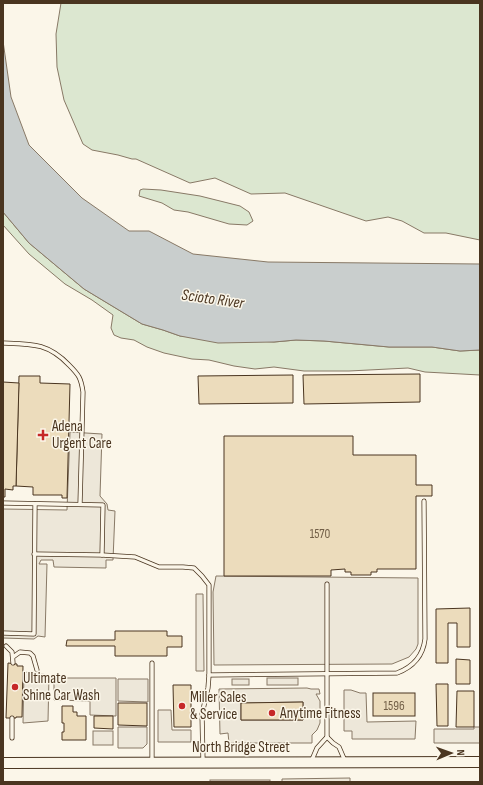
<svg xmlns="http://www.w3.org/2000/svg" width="483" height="785" viewBox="0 0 483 785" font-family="'Sofia Sans Condensed',sans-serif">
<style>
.green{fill:#dce7d0;stroke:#887966}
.parking{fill:#ede7d9;stroke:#887966;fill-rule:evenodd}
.water{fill:#c9cecd;stroke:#887966}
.building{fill:#ecdcbc;stroke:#4a3520}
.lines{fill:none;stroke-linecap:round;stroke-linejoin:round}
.lane-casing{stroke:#4a3520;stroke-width:5}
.secondary-casing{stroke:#4a3520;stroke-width:12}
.lane{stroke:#fbf6e9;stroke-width:3.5}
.secondary{stroke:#fbf6e9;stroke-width:10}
.poi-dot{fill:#c62828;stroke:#fbf6e9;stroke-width:1.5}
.labels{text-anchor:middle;stroke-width:3;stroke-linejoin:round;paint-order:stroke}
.number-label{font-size:13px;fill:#725f47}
.poi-label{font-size:15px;fill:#4a3520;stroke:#fbf6e9;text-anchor:start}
.street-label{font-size:15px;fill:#4a3520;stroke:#fbf6e9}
.water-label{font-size:16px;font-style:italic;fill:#4a3520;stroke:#fbf6e9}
</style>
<rect width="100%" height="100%" fill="#fbf6e9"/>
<g class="green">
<polygon points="61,3 480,3 480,240 446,233 424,233 402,221 388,217 366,221 285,193 251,194 215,178 190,183 136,159 132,159 118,155 92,150 83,144 64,100 57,67 56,34"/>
<polygon points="143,189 161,190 200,196 240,206 249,212 253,221 247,225 229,224 188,212 174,210 162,203 139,196 140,190"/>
<polygon points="3,212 29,243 84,289 142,324 163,330 180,336 274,342 296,340 324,341 389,347 432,347 460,351 480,350 480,375 425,372 408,368 349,371 304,371 274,367 255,369 234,366 209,360 192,359 164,353 147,347 134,340 121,338 114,335 111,328 113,315 92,300 65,284 29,254 3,225"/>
</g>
<g class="parking">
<polygon points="70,432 102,434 100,496 107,504 108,510 115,511 113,560 106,560 106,568 54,567 53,560 41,560 39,564 47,564 45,637 38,636 34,639 3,638 3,509 67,510"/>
<polygon points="216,576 418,578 418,644 416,649 409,657 392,664 214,665 213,592"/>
<polygon points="196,594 203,594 204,671 196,671"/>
<polygon points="24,672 49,675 48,721 23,723"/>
<polygon points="54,678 116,678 116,716 90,715 90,701 54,700"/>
<rect x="267" y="678" width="31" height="7"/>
<polygon points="118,679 148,679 148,702 118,701"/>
<rect x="232" y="679" width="17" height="6"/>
<path d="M307,688L311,689H319L320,694H316L320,701V723L317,730L312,735V743H229L228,733L220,734L219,689ZM303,702V720H241V703Z"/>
<polygon points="344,690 351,690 360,693 366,693 367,722 416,721 415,739 352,739 352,731 344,731"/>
<polygon points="158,710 171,710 172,730 191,730 191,742 158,742"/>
<polygon points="118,727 147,727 147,744 143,748 118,748"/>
<polygon points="474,727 480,727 480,743 434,743 434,729 474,729"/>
<rect x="93" y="731" width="20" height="14"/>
<polygon points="350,778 350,782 282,782 282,779"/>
<rect x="210" y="780" width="60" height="2"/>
</g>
<polygon class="water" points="3,41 11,97 29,145 82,198 129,231 149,231 193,254 268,262 480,264 480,350 460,351 432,347 389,347 324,341 296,340 274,342 218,343 180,336 163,330 142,324 84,289 29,243 3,212"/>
<g class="building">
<polygon points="420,374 420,402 304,404 303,375"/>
<polygon points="293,375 293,403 199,404 198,376"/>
<polygon points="19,376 40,376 40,383 70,384 67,498 62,498 62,495 33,495 33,487 16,486"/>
<polygon points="3,382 19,383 16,486 13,486 13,490 5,489 5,497 3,497"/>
<polygon points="224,436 353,436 353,455 416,455 416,485 432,485 432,496 416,496 416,569 377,569 377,572 371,572 371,575 351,575 351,572 345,572 345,569 331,570 331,576 224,576"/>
<polygon points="470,608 470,647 457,647 457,623 448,623 448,663 436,663 436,609"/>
<polygon points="115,631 167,631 167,636 182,636 182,647 167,647 167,656 115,656 115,646 66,646 67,640 115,640"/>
<polygon points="456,659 470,660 470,684 456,684"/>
<polygon points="8,663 17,664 17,666 23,666 22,717 16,717 16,718 6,718"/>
<polygon points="436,684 448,684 448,726 437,726"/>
<polygon points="173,685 191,685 191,727 174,727"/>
<polygon points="457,691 474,691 474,727 456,727"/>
<rect x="373" y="693" width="42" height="23"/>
<polygon points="303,702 303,720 241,720 241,703"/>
<polygon points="118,703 147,703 147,726 118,725"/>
<polygon points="62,706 73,706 73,712 77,712 77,716 86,716 86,740 62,740 62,732 64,732 64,723 62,723"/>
<polygon points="94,716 113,716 113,729 94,728"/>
</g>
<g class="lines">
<defs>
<g id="lane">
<path d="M3,343C32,344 48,343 69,365C79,375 81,378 83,392L80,504"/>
<polyline points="3,503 103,505 102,555"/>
<polyline points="34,554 102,555 135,557 159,567 183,567 194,568 202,576 209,585 209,675 208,688 202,714 203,761"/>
<polyline points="3,633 34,634 35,504"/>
<polyline points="6,646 12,652 13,663"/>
<polyline points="13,657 20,652 30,653 33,656 37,670"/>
<polyline points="152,663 152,761"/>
<path d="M209,675L397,673C413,667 423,656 425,639L424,501"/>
<polyline points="327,737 333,743 339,747 345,761"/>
<polyline points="12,738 12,718"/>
<polyline points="311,762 317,748 327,737 327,584"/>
</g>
<polyline id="secondary" points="3,763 480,762"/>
</defs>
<use href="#lane" class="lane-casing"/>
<use href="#secondary" class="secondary-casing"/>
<use href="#lane" class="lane"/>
<use href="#secondary" class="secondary"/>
</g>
<g class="poi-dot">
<path d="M41 429h4v4h4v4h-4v4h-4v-4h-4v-4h4z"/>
<circle cx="15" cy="687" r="4"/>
<circle cx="182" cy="706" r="4"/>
<circle cx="272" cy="713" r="4"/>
</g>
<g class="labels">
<g class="number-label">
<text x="320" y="538">1570</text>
<text x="394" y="710">1596</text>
</g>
<g class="poi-label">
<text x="52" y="431">Adena<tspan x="52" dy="17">Urgent Care</tspan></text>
<text x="23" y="683">Ultimate<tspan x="23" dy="17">Shine Car Wash</tspan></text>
<text x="190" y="702">Miller Sales<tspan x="190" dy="17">&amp; Service</tspan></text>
<text x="280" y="718">Anytime Fitness</text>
</g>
<g class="street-label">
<text x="241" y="752">North Bridge Street</text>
</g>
<g class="water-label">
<text transform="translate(213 298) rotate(8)" y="6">Scioto River</text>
</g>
</g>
<rect width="483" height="785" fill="none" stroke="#4a3520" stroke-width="8"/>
<g transform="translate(451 753) rotate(88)" stroke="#fbf6e9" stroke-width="3" paint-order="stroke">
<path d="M0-3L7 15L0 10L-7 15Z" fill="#4a3520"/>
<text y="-6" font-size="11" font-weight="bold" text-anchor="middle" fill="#4a3520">N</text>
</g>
</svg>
